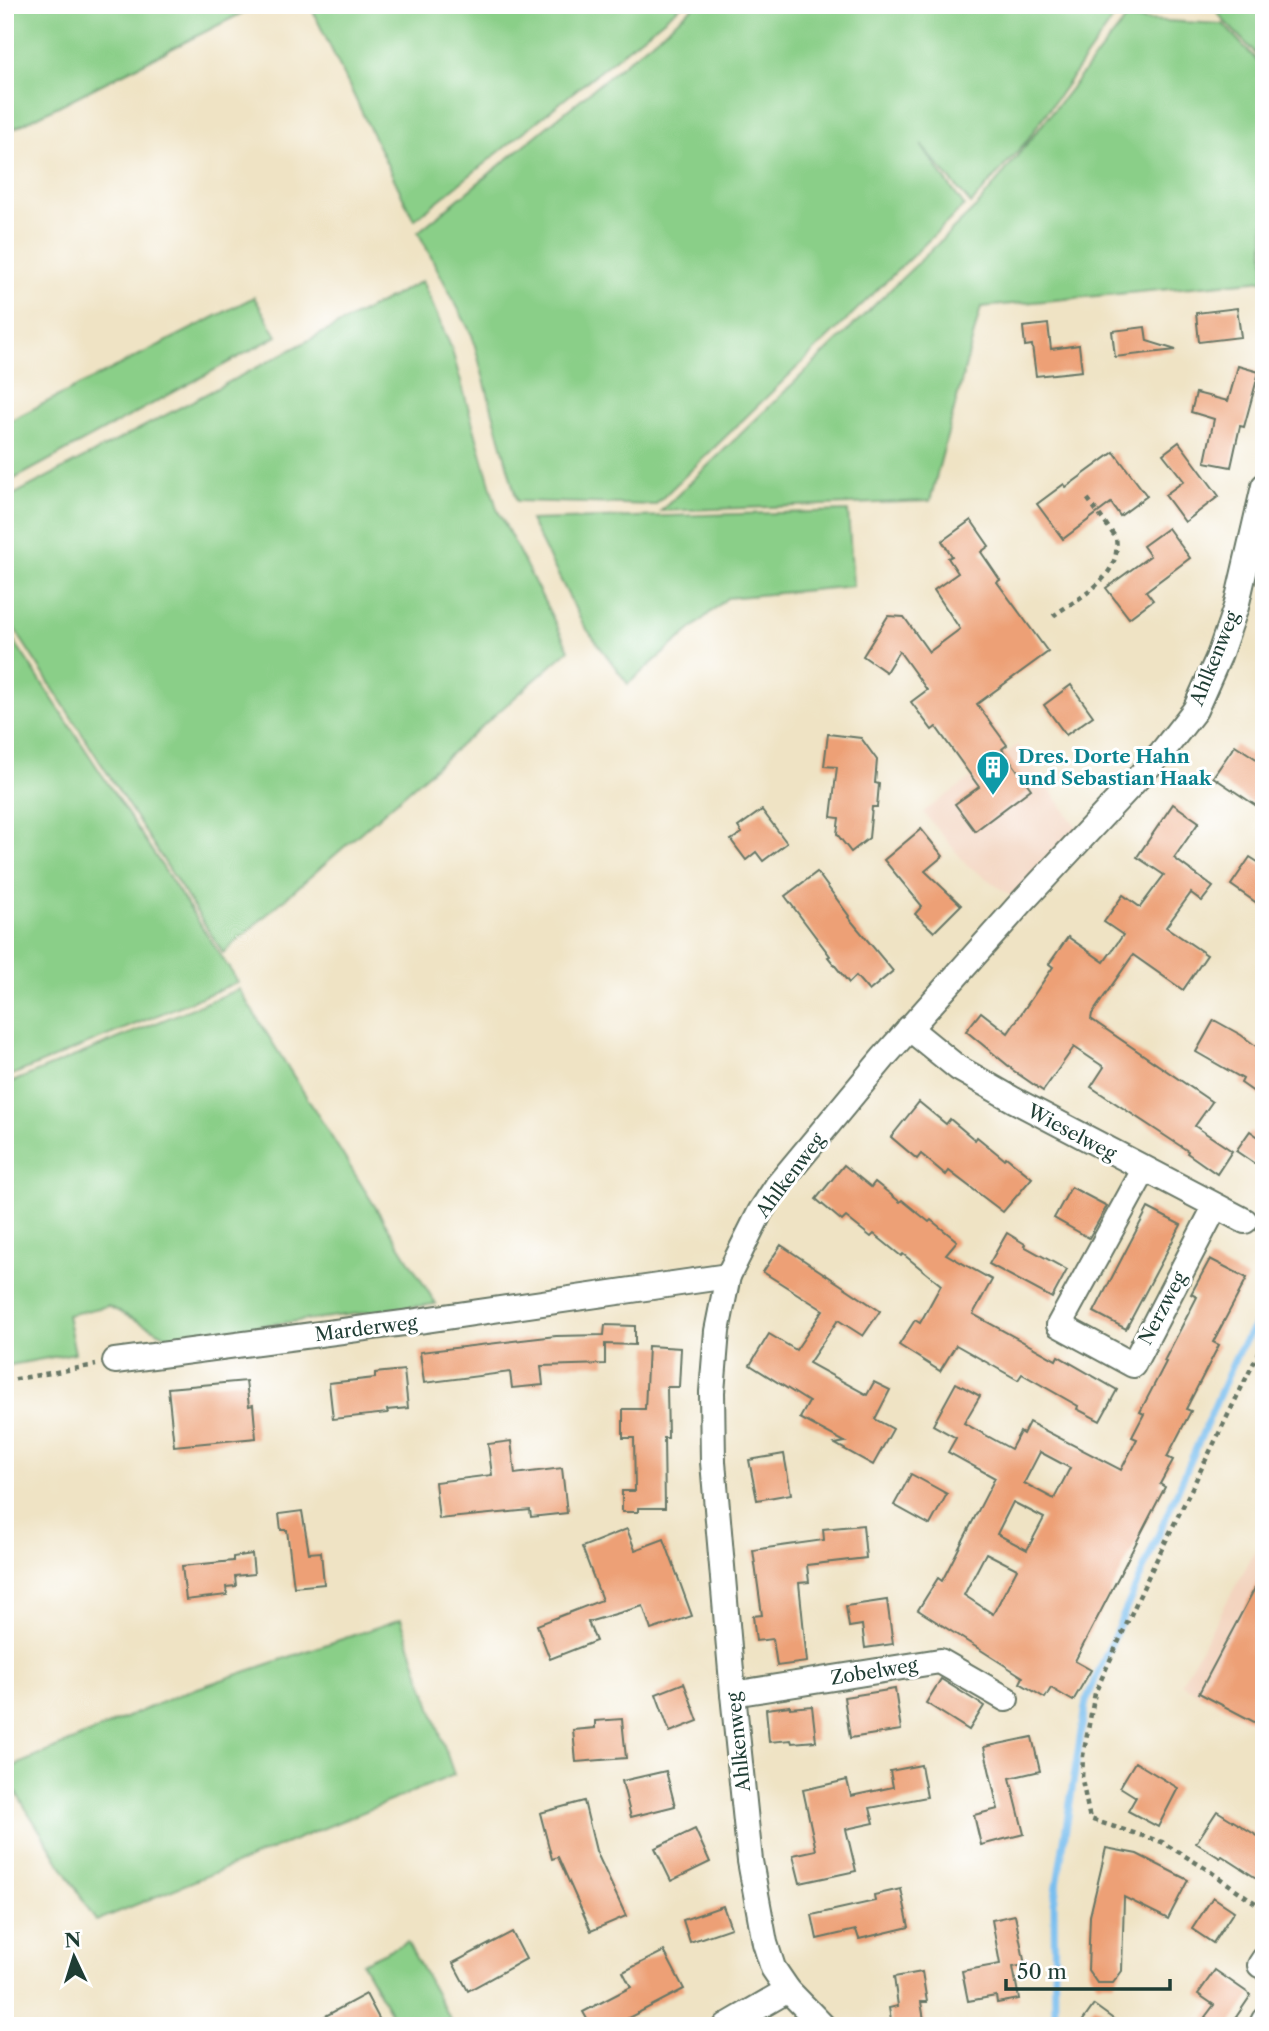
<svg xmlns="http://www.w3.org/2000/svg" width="1269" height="2031" viewBox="0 0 1269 2031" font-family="'Libre Caslon Text',serif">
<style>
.built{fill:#f3d4bf}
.green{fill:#8acf88;stroke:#54865e;stroke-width:2}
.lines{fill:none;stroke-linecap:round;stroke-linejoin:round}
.stream{stroke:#78beef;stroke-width:7}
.building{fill:#eda076;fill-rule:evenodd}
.street-casing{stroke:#687766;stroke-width:28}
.path{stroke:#687766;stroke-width:4.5;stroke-dasharray:5 5;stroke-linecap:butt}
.street{stroke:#fff;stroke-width:24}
.labels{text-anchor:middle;stroke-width:6;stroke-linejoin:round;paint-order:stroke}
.street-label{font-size:19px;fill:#1f3d34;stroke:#fff}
.culture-label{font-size:19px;font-weight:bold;fill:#0d838f;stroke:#fff;text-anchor:start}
</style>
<rect width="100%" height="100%" fill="#fff"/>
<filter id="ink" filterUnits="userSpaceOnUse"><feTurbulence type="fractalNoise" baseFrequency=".0143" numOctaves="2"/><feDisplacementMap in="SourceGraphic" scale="14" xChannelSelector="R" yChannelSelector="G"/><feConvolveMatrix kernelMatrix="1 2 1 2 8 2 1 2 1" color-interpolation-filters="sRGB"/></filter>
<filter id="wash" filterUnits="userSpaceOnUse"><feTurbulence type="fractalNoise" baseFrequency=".00686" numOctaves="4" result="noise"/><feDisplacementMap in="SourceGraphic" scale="28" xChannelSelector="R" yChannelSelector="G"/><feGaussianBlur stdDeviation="1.57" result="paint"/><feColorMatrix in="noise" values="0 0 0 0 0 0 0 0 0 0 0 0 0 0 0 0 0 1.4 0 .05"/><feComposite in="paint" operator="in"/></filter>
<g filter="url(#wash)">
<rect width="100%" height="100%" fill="#efe3c4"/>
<g class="built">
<polygon points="1018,745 1083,836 1021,903 967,865 923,812"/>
<polygon points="1264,1535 1264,1729 1181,1684"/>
</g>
<g class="green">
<polygon points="5,5 258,5 5,133"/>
<polygon points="310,5 682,5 414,220"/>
<polygon points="696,5 1123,5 1025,143 971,204 921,145 964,206 655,505 517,501 472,335 418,232"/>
<polygon points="1212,5 1264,5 1264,62 1225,22"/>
<polygon points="1126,19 1223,24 1264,68 1264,280 981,307 930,501 661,511 979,204"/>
<polygon points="422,281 451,347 497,509 569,650 223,953 5,614 5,499"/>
<polygon points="254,297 277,336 5,484 5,423"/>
<polygon points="848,511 853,586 727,598 628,684 583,624 530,520"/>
<polygon points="5,627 238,982 5,1078"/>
<polygon points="239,989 436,1304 169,1337 108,1306 67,1315 75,1353 5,1366 5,1085"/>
<polygon points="401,1619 454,1775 96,1921 5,1775 5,1770 183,1693"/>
<polygon points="407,1942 454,2026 398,2026 362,1963"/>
</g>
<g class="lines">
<polyline class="stream" points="1055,2026 1054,1904 1086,1701 1238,1352 1264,1311"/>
</g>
<g id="blocks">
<g class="building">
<polygon points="1237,308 1241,337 1199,342 1196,313"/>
<polygon points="1048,324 1051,349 1079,345 1082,371 1036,376 1032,345 1025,346 1023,327"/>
<polygon points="1145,327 1147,341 1176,350 1115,357 1112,331"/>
<polygon points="1238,366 1259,372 1244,427 1240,426 1231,467 1205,462 1214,419 1191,412 1196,393 1228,401"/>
<polygon points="1179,442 1219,496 1185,522 1165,495 1184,481 1163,454"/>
<polygon points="1114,452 1147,496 1120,516 1111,503 1063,539 1037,504 1064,484 1066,487"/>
<polygon points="971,520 989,546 981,552 1000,580 997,582 1048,652 977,704 1007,745 1002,749 1031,789 975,831 955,804 979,787 936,727 932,730 911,702 927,690 899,651 886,672 863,656 888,616 904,617 929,652 960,629 934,590 958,573 948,558 952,556 942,541"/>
<polygon points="1168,528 1190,558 1146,591 1153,600 1129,618 1106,588 1150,556 1143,546"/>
<polygon points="1071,685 1093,716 1066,735 1044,705"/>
<polygon points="828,734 861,738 877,760 875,783 879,784 877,807 872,807 869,838 851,852 837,834 839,818 831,817 837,767 824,766"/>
<polygon points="1235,745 1264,764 1264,811 1213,777"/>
<polygon points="1173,804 1199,822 1174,858 1213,887 1202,901 1191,893 1166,927 1207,955 1183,990 1133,955 1092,1014 1091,1019 1212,1102 1195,1126 1232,1151 1217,1174 1187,1153 1188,1151 1091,1087 1104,1067 1074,1047 1043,1091 1011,1069 1011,1068 966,1031 981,1012 1008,1033 1053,967 1049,964 1068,937 1104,962 1123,935 1104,922 1123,895 1140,907 1164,875 1137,857"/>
<polygon points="762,810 787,843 763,861 756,852 746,860 731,840 742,833 738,827"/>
<polygon points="921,829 943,856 925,871 961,905 934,932 915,914 922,906 884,860"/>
<polygon points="1250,857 1264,866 1264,908 1231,885"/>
<polygon points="817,872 849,916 848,917 893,971 869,991 856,976 849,983 828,957 830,956 785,896"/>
<polygon points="1214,1020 1241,1035 1264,1052 1264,1099 1241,1083 1243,1079 1196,1052"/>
<polygon points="919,1102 946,1124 950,1119 975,1140 977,1137 1004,1159 1006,1157 1032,1178 1003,1212 949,1171 946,1175 921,1154 917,1159 891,1137"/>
<polygon points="1250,1131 1264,1141 1264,1170 1236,1151"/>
<polygon points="844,1165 871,1187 875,1182 900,1202 902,1200 929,1222 931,1220 957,1241 946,1254 992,1280 973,1314 1056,1360 1058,1356 1117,1390 1100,1421 1077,1409 1078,1406 1022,1374 1018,1380 956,1345 940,1371 899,1345 915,1320 920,1323 941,1285 903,1254 901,1256 874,1234 871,1237 846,1217 842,1221 816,1199"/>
<polygon points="1071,1187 1107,1206 1089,1238 1054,1218"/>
<polygon points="1148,1208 1181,1225 1126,1329 1094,1312"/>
<polygon points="1007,1233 1025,1244 1024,1246 1067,1270 1052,1298 989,1264"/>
<polygon points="781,1245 880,1311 863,1336 838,1320 809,1363 867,1395 874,1382 890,1390 875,1419 893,1429 873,1465 835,1444 845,1442 800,1418 809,1402 750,1365 769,1334 796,1350 823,1310 763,1272"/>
<path d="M1210,1259L1247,1278L1213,1342L1219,1345L1186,1409L1191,1411L1167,1457L1173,1460L1160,1484L1165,1487L1075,1661L1091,1670L1073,1701L1051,1688L1045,1698L1020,1683L1023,1677L918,1610L938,1578L942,1581L995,1478L948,1452L956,1438L933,1425L956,1383L980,1396L964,1423L1011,1449L1020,1432L1023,1434L1029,1422L1121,1470L1137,1439L1132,1437L1144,1414L1140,1412L1166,1362L1164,1361L1197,1297L1191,1294ZM1040,1452L1070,1468L1054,1499L1024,1483ZM1013,1502L1044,1518L1027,1550L997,1534ZM986,1553L1017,1569L993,1614L964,1595Z"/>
<polygon points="605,1325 635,1326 635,1345 605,1344 605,1364 541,1366 543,1385 512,1388 510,1372 424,1383 420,1352 556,1336 604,1335"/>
<polygon points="648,1346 681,1348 679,1387 667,1387 668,1438 664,1438 665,1508 638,1508 638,1512 622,1512 622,1491 635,1491 634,1438 623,1438 623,1409 645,1409"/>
<polygon points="404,1370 408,1408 387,1410 388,1413 333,1419 329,1383 375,1378 375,1373"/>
<polygon points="246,1381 249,1406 253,1405 256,1438 174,1446 168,1388"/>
<polygon points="511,1441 515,1474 562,1468 567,1513 531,1517 530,1510 439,1519 435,1482 492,1475 488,1444"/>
<polygon points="784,1454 791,1494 757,1500 749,1460"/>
<polygon points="911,1474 947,1494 930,1525 894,1505"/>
<polygon points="302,1511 309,1553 321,1552 324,1584 294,1587 287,1530 281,1530 279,1514"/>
<polygon points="863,1525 866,1558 807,1565 809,1582 799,1583 807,1662 777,1666 773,1639 756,1641 753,1616 762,1615 753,1550 824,1540 823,1529"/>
<polygon points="627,1529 635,1550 664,1539 692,1616 651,1630 643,1606 588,1622 596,1641 550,1659 537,1625 602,1600 582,1547"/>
<polygon points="252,1554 254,1574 235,1576 236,1586 226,1587 227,1595 186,1600 182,1566 233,1561 233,1557"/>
<polygon points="1264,1571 1264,1714 1258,1724 1199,1693"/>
<polygon points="887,1600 893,1644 865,1648 862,1625 849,1627 846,1606"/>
<polygon points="941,1679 984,1706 969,1730 926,1703"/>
<polygon points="684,1683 698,1721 670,1732 656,1694"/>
<polygon points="895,1689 901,1730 850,1738 844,1697"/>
<polygon points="790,1706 790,1708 812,1706 816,1741 792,1743 791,1740 769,1742 766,1709"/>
<polygon points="622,1719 626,1758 576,1762 573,1730 595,1728 595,1721"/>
<polygon points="1032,1737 1040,1771 1010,1778 1024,1834 981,1845 974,1815 998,1809 984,1747"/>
<polygon points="1135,1762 1178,1788 1158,1827 1128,1811 1136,1797 1120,1787"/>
<polygon points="921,1765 927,1797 870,1808 874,1823 846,1829 856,1871 800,1883 793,1855 816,1850 803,1790 847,1780 851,1796 893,1787 890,1771"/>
<polygon points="666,1771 675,1806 631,1817 622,1781"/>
<polygon points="584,1801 596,1851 626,1916 591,1931 558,1857 552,1859 540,1813"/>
<polygon points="1217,1811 1264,1840 1264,1883 1222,1856 1220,1858 1196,1843"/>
<polygon points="695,1829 710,1862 671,1881 655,1848"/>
<polygon points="1106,1848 1137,1854 1188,1880 1168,1919 1124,1897 1122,1971 1113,1983 1097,1983 1088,1970 1090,1916"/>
<polygon points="901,1889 909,1927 859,1939 856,1930 817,1939 812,1915 875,1901 874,1895"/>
<polygon points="1213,1897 1234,1911 1213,1943 1192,1929"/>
<polygon points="723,1906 731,1928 690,1942 683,1920"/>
<polygon points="1015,1915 1025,1965 1013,1967 1019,1999 997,2003 996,1996 968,2001 962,1971 1000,1964 992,1920"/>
<polygon points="512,1932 526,1959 468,1991 453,1963"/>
<polygon points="664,1951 684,1989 628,2018 628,2020 617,2026 591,2026 583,2012 631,1987 623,1972"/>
<polygon points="1215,1970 1251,1995 1230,2026 1218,2026 1205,2017 1214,2005 1198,1994"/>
<polygon points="922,1972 927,2002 921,2002 925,2026 892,2026 889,2008 898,2006 894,1977"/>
<polygon points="366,1994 383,2026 307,2026"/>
<polygon points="1094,2005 1123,2026 1079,2026"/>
</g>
</g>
</g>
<g filter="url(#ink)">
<use href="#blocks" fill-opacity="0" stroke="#687766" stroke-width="2"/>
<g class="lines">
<defs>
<g id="street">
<polyline points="909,1028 958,1068 1014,1100 1245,1221"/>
<polyline points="1144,1170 1059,1325 1133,1365 1215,1207"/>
<polyline points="115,1361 411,1322 728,1276"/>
<polyline points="733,1694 940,1661 1006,1699"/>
<polyline points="1264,1959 1260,1965 1264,1967"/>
<polyline points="726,2026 788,1990"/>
<polyline points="823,2026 788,1990 773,1968 765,1943 750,1861 733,1694 713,1462 712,1392 717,1331 728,1276 760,1212 777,1186 884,1057 1021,903 1162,752 1195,710 1219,656 1236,607 1264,486"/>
<polyline points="1261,2026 1264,2020"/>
</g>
</defs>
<use href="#street" class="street-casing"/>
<g class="path">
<path d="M1053,616C1081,596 1122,578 1116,538L1085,495"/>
<polyline points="1264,1342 1150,1573 1095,1693 1083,1756 1082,1780 1090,1819 1162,1842 1208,1870 1264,1909"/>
<polyline points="5,1381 96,1365"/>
</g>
<use href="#street" class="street"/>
</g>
</g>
<defs>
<symbol id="building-pin" viewBox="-11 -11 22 30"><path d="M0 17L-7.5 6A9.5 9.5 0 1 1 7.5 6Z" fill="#0f9aa8" stroke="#fff"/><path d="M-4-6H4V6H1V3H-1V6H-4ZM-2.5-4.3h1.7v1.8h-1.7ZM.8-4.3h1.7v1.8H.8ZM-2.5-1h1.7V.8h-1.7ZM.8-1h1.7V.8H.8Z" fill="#fff"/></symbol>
</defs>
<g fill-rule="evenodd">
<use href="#building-pin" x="974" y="748" width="38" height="52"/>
</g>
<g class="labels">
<g class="street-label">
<text transform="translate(1214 658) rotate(-68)" y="7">Ahlkenweg</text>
<text transform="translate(1072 1132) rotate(28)" y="7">Wieselweg</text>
<text transform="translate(790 1175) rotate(-53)" y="7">Ahlkenweg</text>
<text transform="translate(1162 1308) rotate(-62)" y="7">Nerzweg</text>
<text transform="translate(366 1328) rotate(-7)" y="7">Marderweg</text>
<text transform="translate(874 1671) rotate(-9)" y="7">Zobelweg</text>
<text transform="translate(738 1742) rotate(-96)" y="7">Ahlkenweg</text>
</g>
<g class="culture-label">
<text x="1018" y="763">Dres. Dorte Hahn<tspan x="1018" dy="22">und Sebastian Haak</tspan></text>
</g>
</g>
<rect width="1269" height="2031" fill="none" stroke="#fff" stroke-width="28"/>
<g transform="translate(74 1957) rotate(356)" stroke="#ffffff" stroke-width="5" paint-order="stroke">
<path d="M0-5L12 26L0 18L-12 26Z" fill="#1f3d34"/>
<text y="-10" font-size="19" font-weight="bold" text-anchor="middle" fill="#1f3d34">N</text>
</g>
<path d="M1006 1979v10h164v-10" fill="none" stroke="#1f3d34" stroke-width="3.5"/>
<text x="1017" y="1979" font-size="21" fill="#1f3d34" stroke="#ffffff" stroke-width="5" paint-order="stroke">50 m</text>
</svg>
